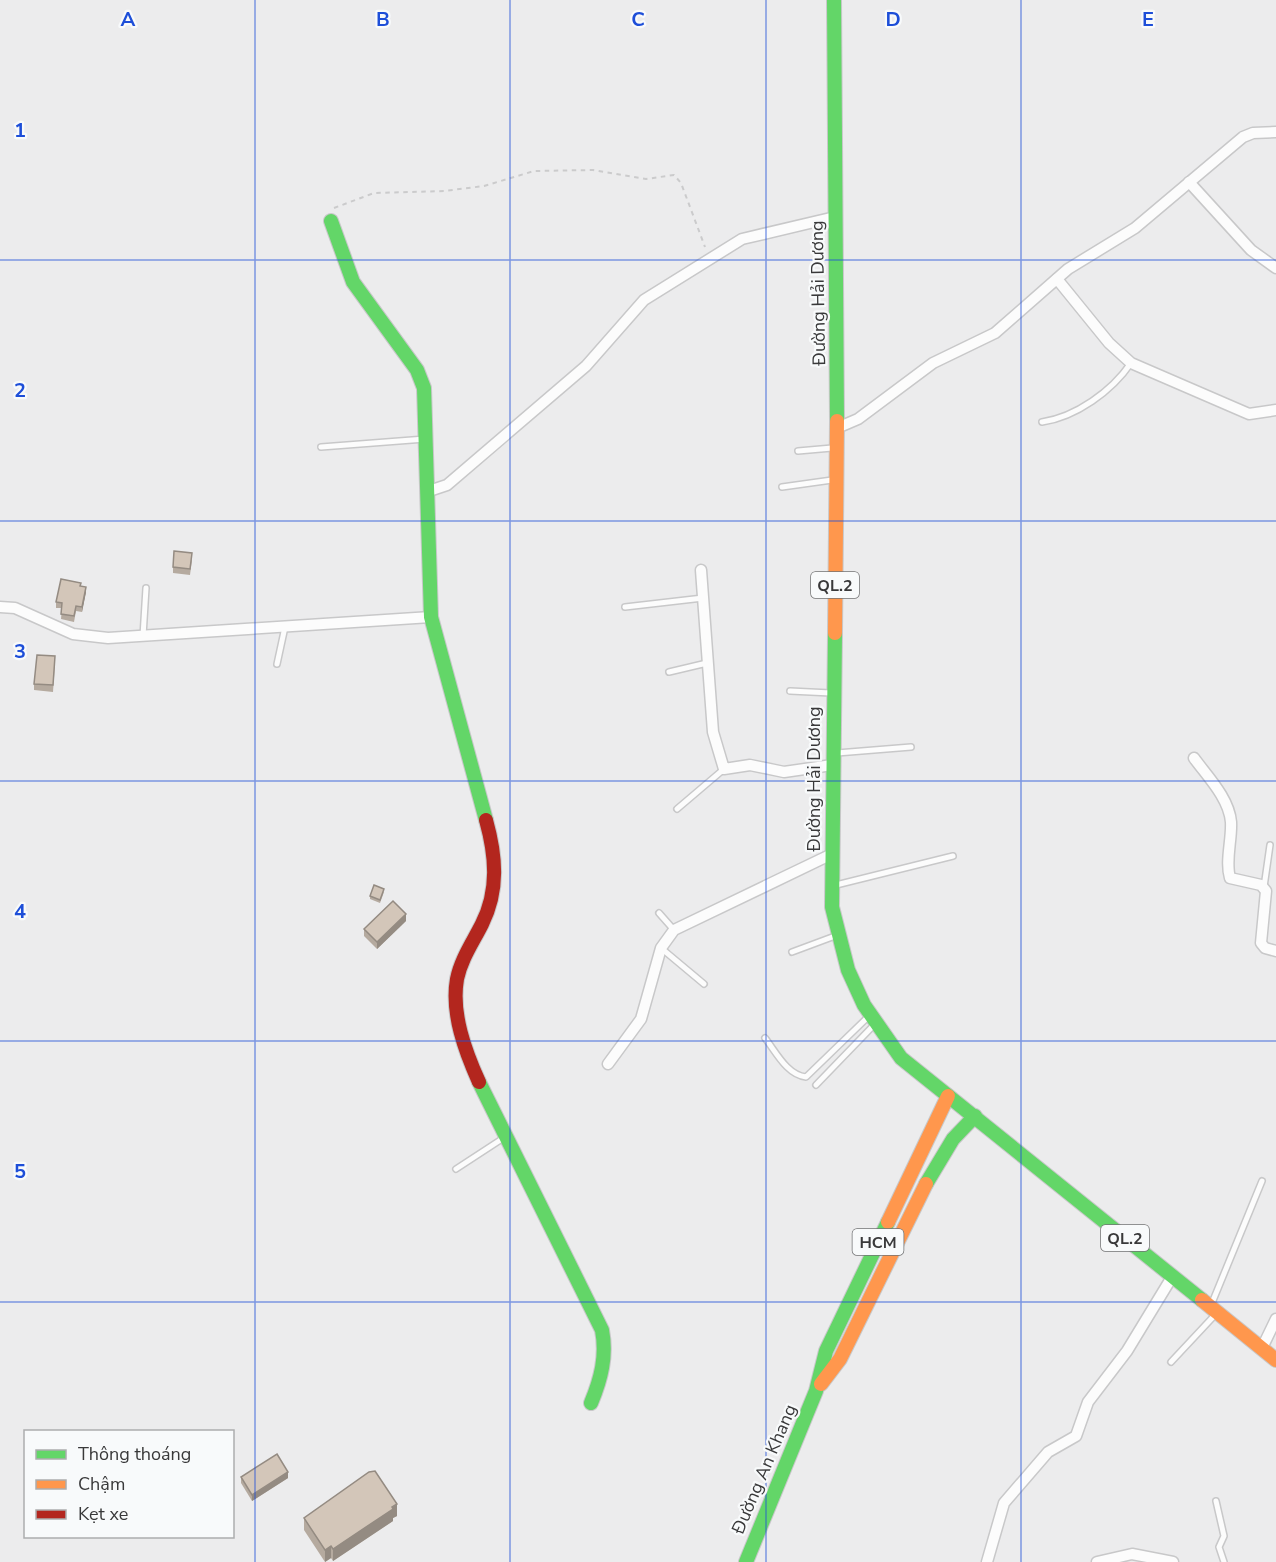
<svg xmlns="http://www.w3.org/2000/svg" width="1276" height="1562" viewBox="0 0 1276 1562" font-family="'Nunito Sans',sans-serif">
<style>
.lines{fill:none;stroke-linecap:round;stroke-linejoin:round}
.lane-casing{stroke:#c8c8c9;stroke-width:8}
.street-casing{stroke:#c8c8c9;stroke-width:13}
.fast-casing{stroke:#c8c8c9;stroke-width:16}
.slow-casing{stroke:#c8c8c9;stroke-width:16}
.jam-casing{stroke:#c8c8c9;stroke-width:16}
.path{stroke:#cbcbcc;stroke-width:2;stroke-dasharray:4.5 4.5;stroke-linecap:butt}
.lane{stroke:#fcfcfc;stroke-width:5}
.street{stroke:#fcfcfc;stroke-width:10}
.fast{stroke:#63d668;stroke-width:14}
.slow{stroke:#ff974d;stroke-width:14}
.jam{stroke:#b3261e;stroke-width:14}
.wall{fill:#b5aa9f}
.shaded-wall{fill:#948b82}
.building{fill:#d3c6b9;stroke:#948b82;stroke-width:1.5}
.grid{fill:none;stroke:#1d4ed8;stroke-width:1.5;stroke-opacity:0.55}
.labels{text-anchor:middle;stroke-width:4.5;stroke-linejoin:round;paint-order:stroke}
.shield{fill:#f8fafb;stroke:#727374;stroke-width:1.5}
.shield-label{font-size:16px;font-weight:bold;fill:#39393a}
.street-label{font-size:18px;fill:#39393a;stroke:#f8fafb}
.grid-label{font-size:20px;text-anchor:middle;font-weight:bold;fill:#1d4ed8;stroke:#f8fafb;stroke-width:4.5;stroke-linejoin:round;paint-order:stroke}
</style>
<rect width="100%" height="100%" fill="#ececed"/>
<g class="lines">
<defs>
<g id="lane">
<path d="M1042,422C1076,417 1112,391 1131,363"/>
<polyline points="321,447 425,439"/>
<polyline points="798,451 832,448"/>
<polyline points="782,487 832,480"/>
<polyline points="625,607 703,598"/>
<polyline points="143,636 146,588"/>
<polyline points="277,664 285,627"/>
<polyline points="669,672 707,663"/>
<polyline points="790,691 831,693"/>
<polyline points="837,753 911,747"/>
<polyline points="677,809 724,769"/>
<polyline points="836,885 953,856"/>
<polyline points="1264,887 1270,845"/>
<polyline points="659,913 674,930"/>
<polyline points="661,948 704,984"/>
<polyline points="792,952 835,936"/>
<path d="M765,1038C776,1052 787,1075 806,1077L868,1017"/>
<polyline points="816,1085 873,1026"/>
<polyline points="456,1169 505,1137"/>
<polyline points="1212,1303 1262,1181"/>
<polyline points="1171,1362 1214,1316"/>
<polyline points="1216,1501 1224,1536 1219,1547 1224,1562"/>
</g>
<g id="street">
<polyline points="1189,182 1251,250 1276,268"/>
<polyline points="1057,279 1109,343 1131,363 1249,414 1276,410"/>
<polyline points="837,428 858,419 933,363 995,333 1068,269 1135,228 1243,137 1253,133 1276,132"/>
<polyline points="429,491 447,485 586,366 644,300 742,239 835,217"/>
<polyline points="701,570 713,732 724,769 750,765 784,772 832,765"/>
<polyline points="0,607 15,608 73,634 108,638 431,617"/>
<path d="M1194,758C1207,776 1229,798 1231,822C1232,840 1225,861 1230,878L1261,885L1266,891L1261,943L1265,948L1276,951"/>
<polyline points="608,1064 641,1019 661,948 674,930 832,854"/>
<polyline points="1262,1348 1276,1319"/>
<polyline points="987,1562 1004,1503 1048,1452 1076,1436 1088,1402 1127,1351 1172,1277"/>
<polyline points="1097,1562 1132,1554 1173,1562"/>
</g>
<g id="fast">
<polyline points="834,0 837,421"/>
<polyline points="331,221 353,282 417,370 424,388 431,617 486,820"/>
<polyline points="835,633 832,907 848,970 864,1005 901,1058 1202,1300"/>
<path d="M479,1082L602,1330C607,1356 601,1379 591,1403"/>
<polyline points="926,1184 953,1139 975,1116"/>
<polyline points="746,1562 816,1391 826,1351 888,1222"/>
</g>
<g id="slow">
<polyline points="835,633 837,421"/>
<polyline points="888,1222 948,1096"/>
<polyline points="1202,1300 1276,1360"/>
<polyline points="821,1384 840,1359 926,1184"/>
</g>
<path id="jam" d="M479,1082C465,1051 451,1013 457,979C461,959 473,942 482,924C499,890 496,856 486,820"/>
</defs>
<use href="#lane" class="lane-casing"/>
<use href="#street" class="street-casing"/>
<use href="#fast" class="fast-casing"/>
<use href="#slow" class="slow-casing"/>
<use href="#jam" class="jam-casing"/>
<polyline class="path" points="334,208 374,193 444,191 484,186 534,171 593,170 646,179 674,175 681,183 705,247"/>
<use href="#lane" class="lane"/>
<use href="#street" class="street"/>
<use href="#fast" class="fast"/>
<use href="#slow" class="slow"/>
<use href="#jam" class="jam"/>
</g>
<g class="wall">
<polygon points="192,560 190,575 173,573 173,567"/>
<polygon points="80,586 86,592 82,612 76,611 74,622 61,619 62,608 56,608 56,602"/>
<polygon points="55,663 53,692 34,690 34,684"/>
<polygon points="384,892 380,903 370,899 370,896"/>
<polygon points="406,921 377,949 364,936 364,929"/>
<polygon points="241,1477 288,1478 252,1501 241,1483"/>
<polygon points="397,1516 393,1518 393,1521 333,1561 331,1558 325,1562 304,1530 304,1518"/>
</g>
<g class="shaded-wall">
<polygon points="86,587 86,592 82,612 82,607"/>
<polygon points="406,914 406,921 377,949 377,942"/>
<polygon points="288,1472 288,1478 252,1501 252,1495"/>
<polygon points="397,1504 397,1516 393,1518 393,1521 333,1561 333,1549"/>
<polygon points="331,1546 331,1558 325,1562 325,1550"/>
</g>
<g class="building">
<polygon points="174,551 192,553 190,569 173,567"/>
<polygon points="61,579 81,583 80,586 86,587 82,607 76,606 74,616 61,614 62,603 56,602"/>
<polygon points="37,655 55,656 53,685 34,684"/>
<polygon points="374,885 384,889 380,900 370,896"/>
<polygon points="393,901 406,914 377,942 364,929"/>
<polygon points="277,1454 288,1472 252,1495 241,1477"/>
<polygon points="375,1471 397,1504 392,1507 393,1509 333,1549 331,1546 325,1550 304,1518 369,1472"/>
</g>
<path class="grid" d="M255,0V1562M510,0V1562M766,0V1562M1021,0V1562M0,260H1276M0,521H1276M0,781H1276M0,1041H1276M0,1302H1276"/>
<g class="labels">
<g class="shield">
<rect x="811" y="572" width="48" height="26" rx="4.5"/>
<rect x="1101" y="1225" width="48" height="26" rx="4.5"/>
<rect x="852.5" y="1229" width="51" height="26" rx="4.5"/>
</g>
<g class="shield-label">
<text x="835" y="591">QL.2</text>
<text x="1125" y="1244">QL.2</text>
<text x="878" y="1248">HCM</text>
</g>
<g class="street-label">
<text transform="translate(818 293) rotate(-91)" y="6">Đường Hải Dương</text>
<text transform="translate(814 779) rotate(-90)" y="6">Đường Hải Dương</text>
<text transform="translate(764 1469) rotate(-67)" y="6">Đường An Khang</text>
</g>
</g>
<g class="grid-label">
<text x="128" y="26">A</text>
<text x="383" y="26">B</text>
<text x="638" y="26">C</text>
<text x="893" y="26">D</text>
<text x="1148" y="26">E</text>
<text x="20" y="137">1</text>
<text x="20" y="397">2</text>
<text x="20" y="658">3</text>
<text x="20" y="918">4</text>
<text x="20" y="1178">5</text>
</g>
<rect x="24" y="1430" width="210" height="108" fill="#f8fafb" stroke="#acadae" stroke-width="1.5"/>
<rect x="36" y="1450" width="30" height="9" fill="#63d668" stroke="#acadae" stroke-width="1.5"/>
<text x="78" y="1460" font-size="18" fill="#39393a">Thông thoáng</text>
<rect x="36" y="1480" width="30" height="9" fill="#ff974d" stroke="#acadae" stroke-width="1.5"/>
<text x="78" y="1490" font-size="18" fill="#39393a">Chậm</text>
<rect x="36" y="1510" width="30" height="9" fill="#b3261e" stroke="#acadae" stroke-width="1.5"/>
<text x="78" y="1520" font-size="18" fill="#39393a">Kẹt xe</text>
</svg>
